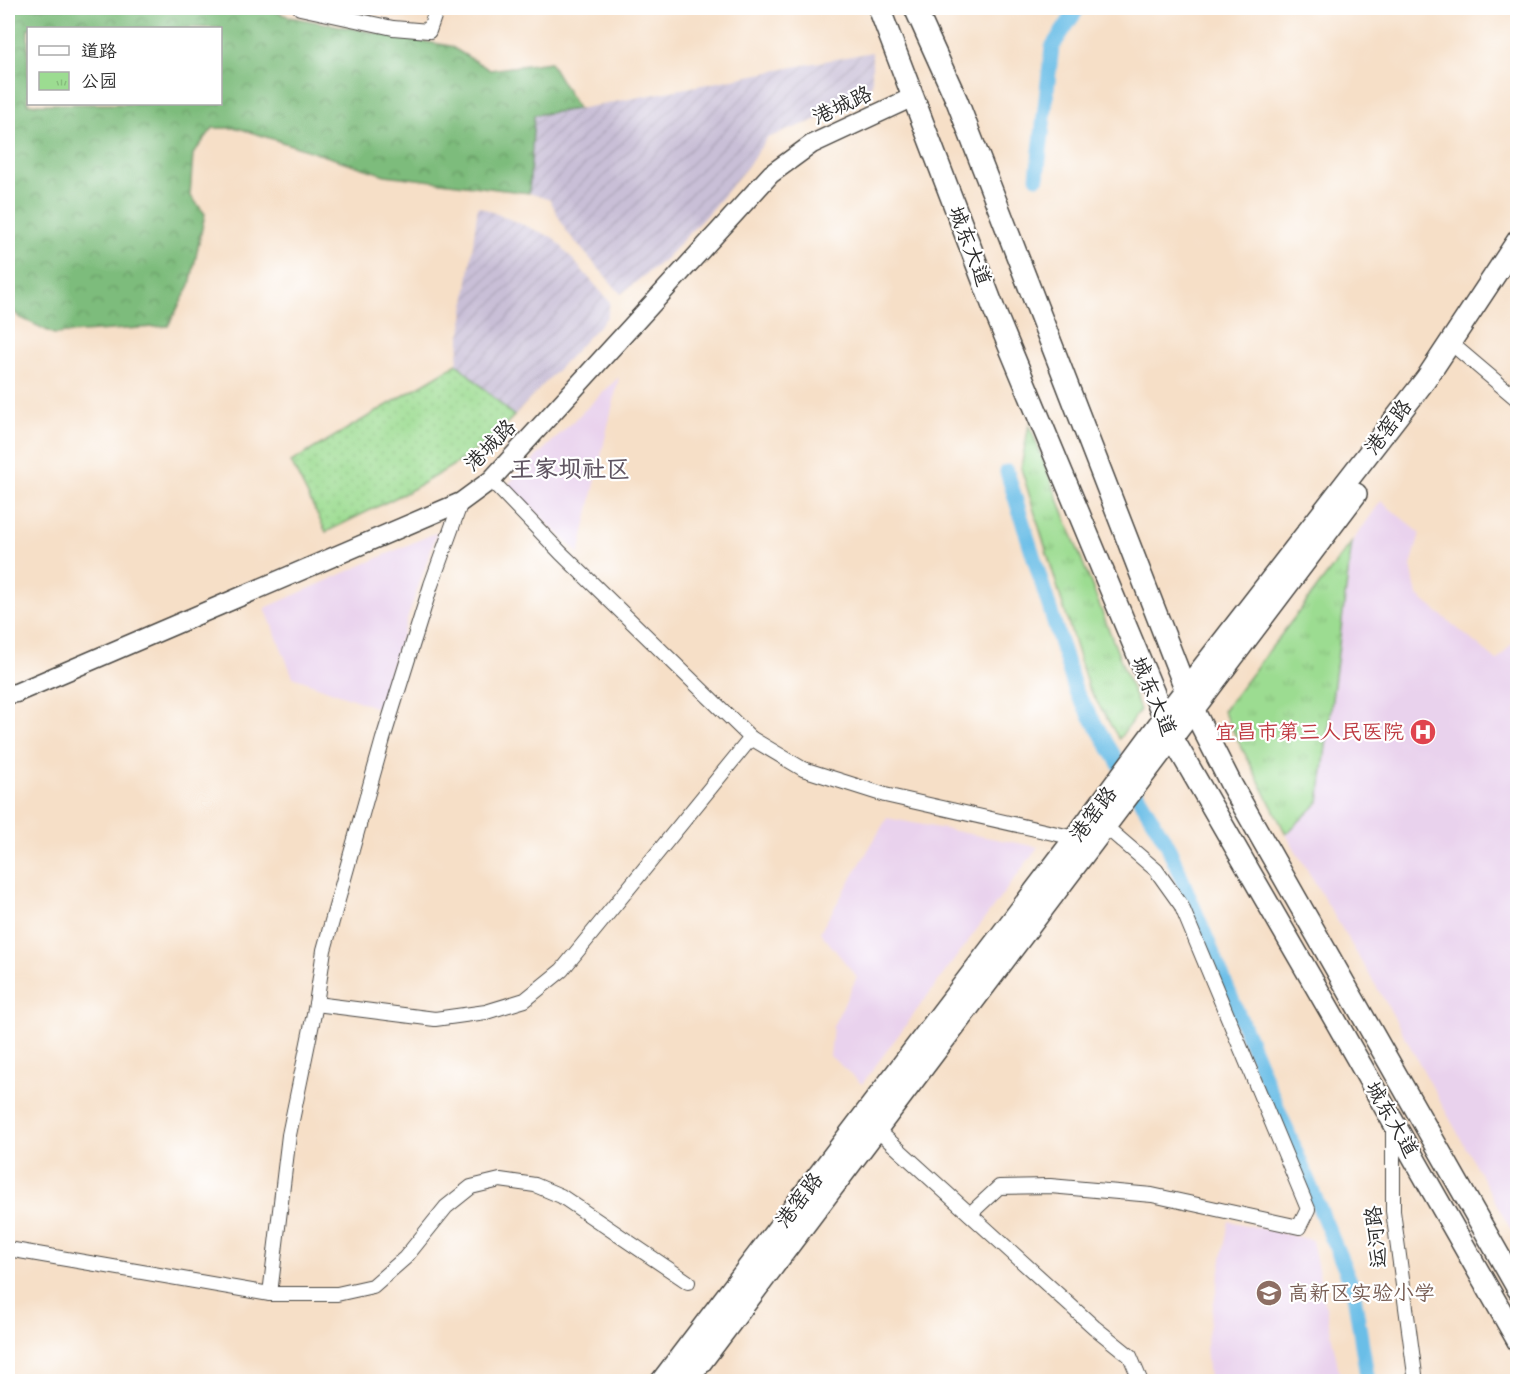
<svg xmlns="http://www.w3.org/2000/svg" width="1525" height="1389" viewBox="0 0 1525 1389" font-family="Mynerve,'LXGW WenKai TC',sans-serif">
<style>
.built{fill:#e9d2ed}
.industrial{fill:url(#industrial-furrows)}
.grass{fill:url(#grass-dots);stroke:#64845e;stroke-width:1.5}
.forest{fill:url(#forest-crowns);stroke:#547453;stroke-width:1.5;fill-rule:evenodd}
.park{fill:url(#park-tufts);stroke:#64845e;stroke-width:1.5}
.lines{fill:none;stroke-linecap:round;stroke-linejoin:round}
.canal{stroke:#6bbee7;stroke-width:15}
.street-casing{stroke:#494642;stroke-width:16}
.secondary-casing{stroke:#494642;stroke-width:21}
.primary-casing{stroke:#494642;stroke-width:24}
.street{stroke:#fff;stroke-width:14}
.secondary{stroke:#fff;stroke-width:18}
.primary{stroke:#fff;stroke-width:21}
.labels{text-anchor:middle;stroke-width:4.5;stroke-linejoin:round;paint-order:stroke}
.street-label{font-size:21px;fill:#2b2b2b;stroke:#fff}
.health-label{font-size:21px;fill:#be3a42;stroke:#fff;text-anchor:end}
.education-label{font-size:21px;fill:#785e54;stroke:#fff;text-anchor:start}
.quarter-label{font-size:24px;font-weight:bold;fill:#615663;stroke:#fff}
</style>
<defs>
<pattern id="industrial-furrows" width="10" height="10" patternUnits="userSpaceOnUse" patternTransform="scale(1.5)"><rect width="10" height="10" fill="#c9bfd7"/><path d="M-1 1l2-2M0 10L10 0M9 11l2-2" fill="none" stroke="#ada4b9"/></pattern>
<pattern id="grass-dots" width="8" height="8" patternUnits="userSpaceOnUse" patternTransform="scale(1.5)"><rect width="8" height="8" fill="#9cdc91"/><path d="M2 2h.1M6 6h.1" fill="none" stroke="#87bd7d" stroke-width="1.8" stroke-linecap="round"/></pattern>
<pattern id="forest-crowns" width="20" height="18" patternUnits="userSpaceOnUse" patternTransform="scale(1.5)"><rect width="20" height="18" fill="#7dbc7b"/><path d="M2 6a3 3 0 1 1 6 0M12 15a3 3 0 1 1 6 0" fill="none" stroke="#679965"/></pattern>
<pattern id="park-tufts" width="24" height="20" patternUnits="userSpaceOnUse" patternTransform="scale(1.5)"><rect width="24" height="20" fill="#9cdc91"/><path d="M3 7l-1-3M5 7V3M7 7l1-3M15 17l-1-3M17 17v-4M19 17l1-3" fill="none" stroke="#87bd7d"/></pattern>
</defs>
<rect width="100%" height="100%" fill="#fff"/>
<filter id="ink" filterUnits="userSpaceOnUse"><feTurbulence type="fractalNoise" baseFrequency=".0167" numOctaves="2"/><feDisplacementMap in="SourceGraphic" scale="12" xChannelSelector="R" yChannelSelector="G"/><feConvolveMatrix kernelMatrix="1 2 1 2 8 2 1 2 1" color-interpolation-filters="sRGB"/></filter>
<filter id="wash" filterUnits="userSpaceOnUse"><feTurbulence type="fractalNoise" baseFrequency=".008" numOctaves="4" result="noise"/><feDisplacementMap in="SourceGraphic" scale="24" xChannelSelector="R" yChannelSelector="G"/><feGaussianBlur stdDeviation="1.35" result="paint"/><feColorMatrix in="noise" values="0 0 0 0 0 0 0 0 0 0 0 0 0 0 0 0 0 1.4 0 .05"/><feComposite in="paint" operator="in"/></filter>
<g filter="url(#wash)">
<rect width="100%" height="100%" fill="#f6dfc7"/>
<g class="built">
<polygon points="619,377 579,554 508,484"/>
<polygon points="1381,501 1420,533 1411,566 1417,595 1497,661 1513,642 1517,647 1517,1241 1389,1008 1286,834 1319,802 1352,542"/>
<polygon points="437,532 377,708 293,677 265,608"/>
<polygon points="887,818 1038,847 862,1084 830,1056 833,1026 857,977 820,932"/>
<polygon points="1229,1221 1312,1240 1341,1381 1209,1381 1206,1345"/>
</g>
<g class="industrial">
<polygon points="872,52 872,85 845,109 767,138 747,167 709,212 666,258 621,294 566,231 550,200 529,193 534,114 578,109"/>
<polygon points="478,206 554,238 610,302 607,317 514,416 457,364"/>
</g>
<polygon class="grass" points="457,364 514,416 491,440 462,460 413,489 326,532 291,462"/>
<path class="forest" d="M8,8H265L290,17L450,46L490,70L550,62L578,109L534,115L529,193L385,175L238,128H213L193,154L190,195L205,214L190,285L168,326L54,334L19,317L8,305ZM28,28H220V104H28Z"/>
<g class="park">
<polygon points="1029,424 1140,710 1119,739 1088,687 1021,468"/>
<polygon points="1352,542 1319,802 1286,834 1223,711"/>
</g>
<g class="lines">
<g class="canal">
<polyline points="1037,177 1052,47 1078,8"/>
<polyline points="1007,472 1076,692 1167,844 1353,1288 1368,1382"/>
</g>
</g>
</g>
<g filter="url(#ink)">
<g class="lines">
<defs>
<g id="street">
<polyline points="300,8 393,28 429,31 437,8"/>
<polyline points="1459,350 1518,400"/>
<polyline points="491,480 561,553 751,738 803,769 885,795 1075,838"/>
<polyline points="316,1004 435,1019 486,1012 525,1000 562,970 751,738"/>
<polyline points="1393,1124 1393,1211 1416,1382"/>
<polyline points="875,1128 1094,1327 1130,1356 1141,1382"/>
<polyline points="970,1214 999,1187 1050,1186 1152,1195 1299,1227 1308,1209 1181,905 1156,870 1106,827"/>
<polyline points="8,1249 270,1294 337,1294 373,1286 405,1258 446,1207 471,1187 500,1180 535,1185 561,1196 688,1282"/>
<polyline points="270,1294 289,1135 316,1004 324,950 383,739 431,585 461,502"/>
</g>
<polyline id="secondary" points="8,694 16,693 461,502 491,480 771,174 812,144 913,97"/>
<g id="primary">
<polyline points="879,8 997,317 1173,739 1330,1011 1518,1341"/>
<polyline points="915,8 957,101 1194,711 1232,786 1518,1289"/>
<polyline points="661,1382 1075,838 1163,719 1426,379 1518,240"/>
<path d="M686,1382C908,1085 1135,791 1356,494"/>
</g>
</defs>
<use href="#street" class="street-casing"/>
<use href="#secondary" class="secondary-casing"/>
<use href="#primary" class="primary-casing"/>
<use href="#street" class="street"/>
<use href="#secondary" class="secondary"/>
<use href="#primary" class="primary"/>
</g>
</g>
<defs>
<symbol id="hospital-disc" viewBox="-11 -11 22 22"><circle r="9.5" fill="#e0444e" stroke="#fff"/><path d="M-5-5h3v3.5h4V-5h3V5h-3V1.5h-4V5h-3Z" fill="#fff"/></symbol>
<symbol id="school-disc" viewBox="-11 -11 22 22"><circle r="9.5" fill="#8d6e63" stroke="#fff"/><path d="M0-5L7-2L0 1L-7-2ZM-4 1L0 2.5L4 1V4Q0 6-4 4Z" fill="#fff"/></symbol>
</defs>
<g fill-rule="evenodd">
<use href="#hospital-disc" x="1408" y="717" width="30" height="30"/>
<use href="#school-disc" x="1254" y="1278" width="30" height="30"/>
</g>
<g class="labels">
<g class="street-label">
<text transform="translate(842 105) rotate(-25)" y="7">港城路</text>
<text transform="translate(970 246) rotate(69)" y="7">城东大道</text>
<text transform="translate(1388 427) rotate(-53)" y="7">港窑路</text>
<text transform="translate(490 445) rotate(-45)" y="7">港城路</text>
<text transform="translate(1154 696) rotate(67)" y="7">城东大道</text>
<text transform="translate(1093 814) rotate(-53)" y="7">港窑路</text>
<text transform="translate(1392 1119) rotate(60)" y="7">城东大道</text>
<text transform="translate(799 1200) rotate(-53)" y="7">港窑路</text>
<text transform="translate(1376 1237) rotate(-96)" y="7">运河路</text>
</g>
<g class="health-label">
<text x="1404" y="739">宜昌市第三人民医院</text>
</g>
<g class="education-label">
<text x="1288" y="1300">高新区实验小学</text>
</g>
<g class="quarter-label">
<text x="570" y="477">王家坝社区</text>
</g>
</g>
<rect width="1525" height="1389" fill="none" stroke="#fff" stroke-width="30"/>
<rect x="27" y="27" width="195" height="78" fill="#ffffff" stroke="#aaaaaa" stroke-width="1.5"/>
<rect x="39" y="46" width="30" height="9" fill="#ffffff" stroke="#aaaaaa" stroke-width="1.5"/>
<text x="81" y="57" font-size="18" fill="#2b2b2b">道路</text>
<rect x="39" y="72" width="30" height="18" fill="url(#park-tufts)" stroke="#aaaaaa" stroke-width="1.5"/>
<text x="81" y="87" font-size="18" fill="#2b2b2b">公园</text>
</svg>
